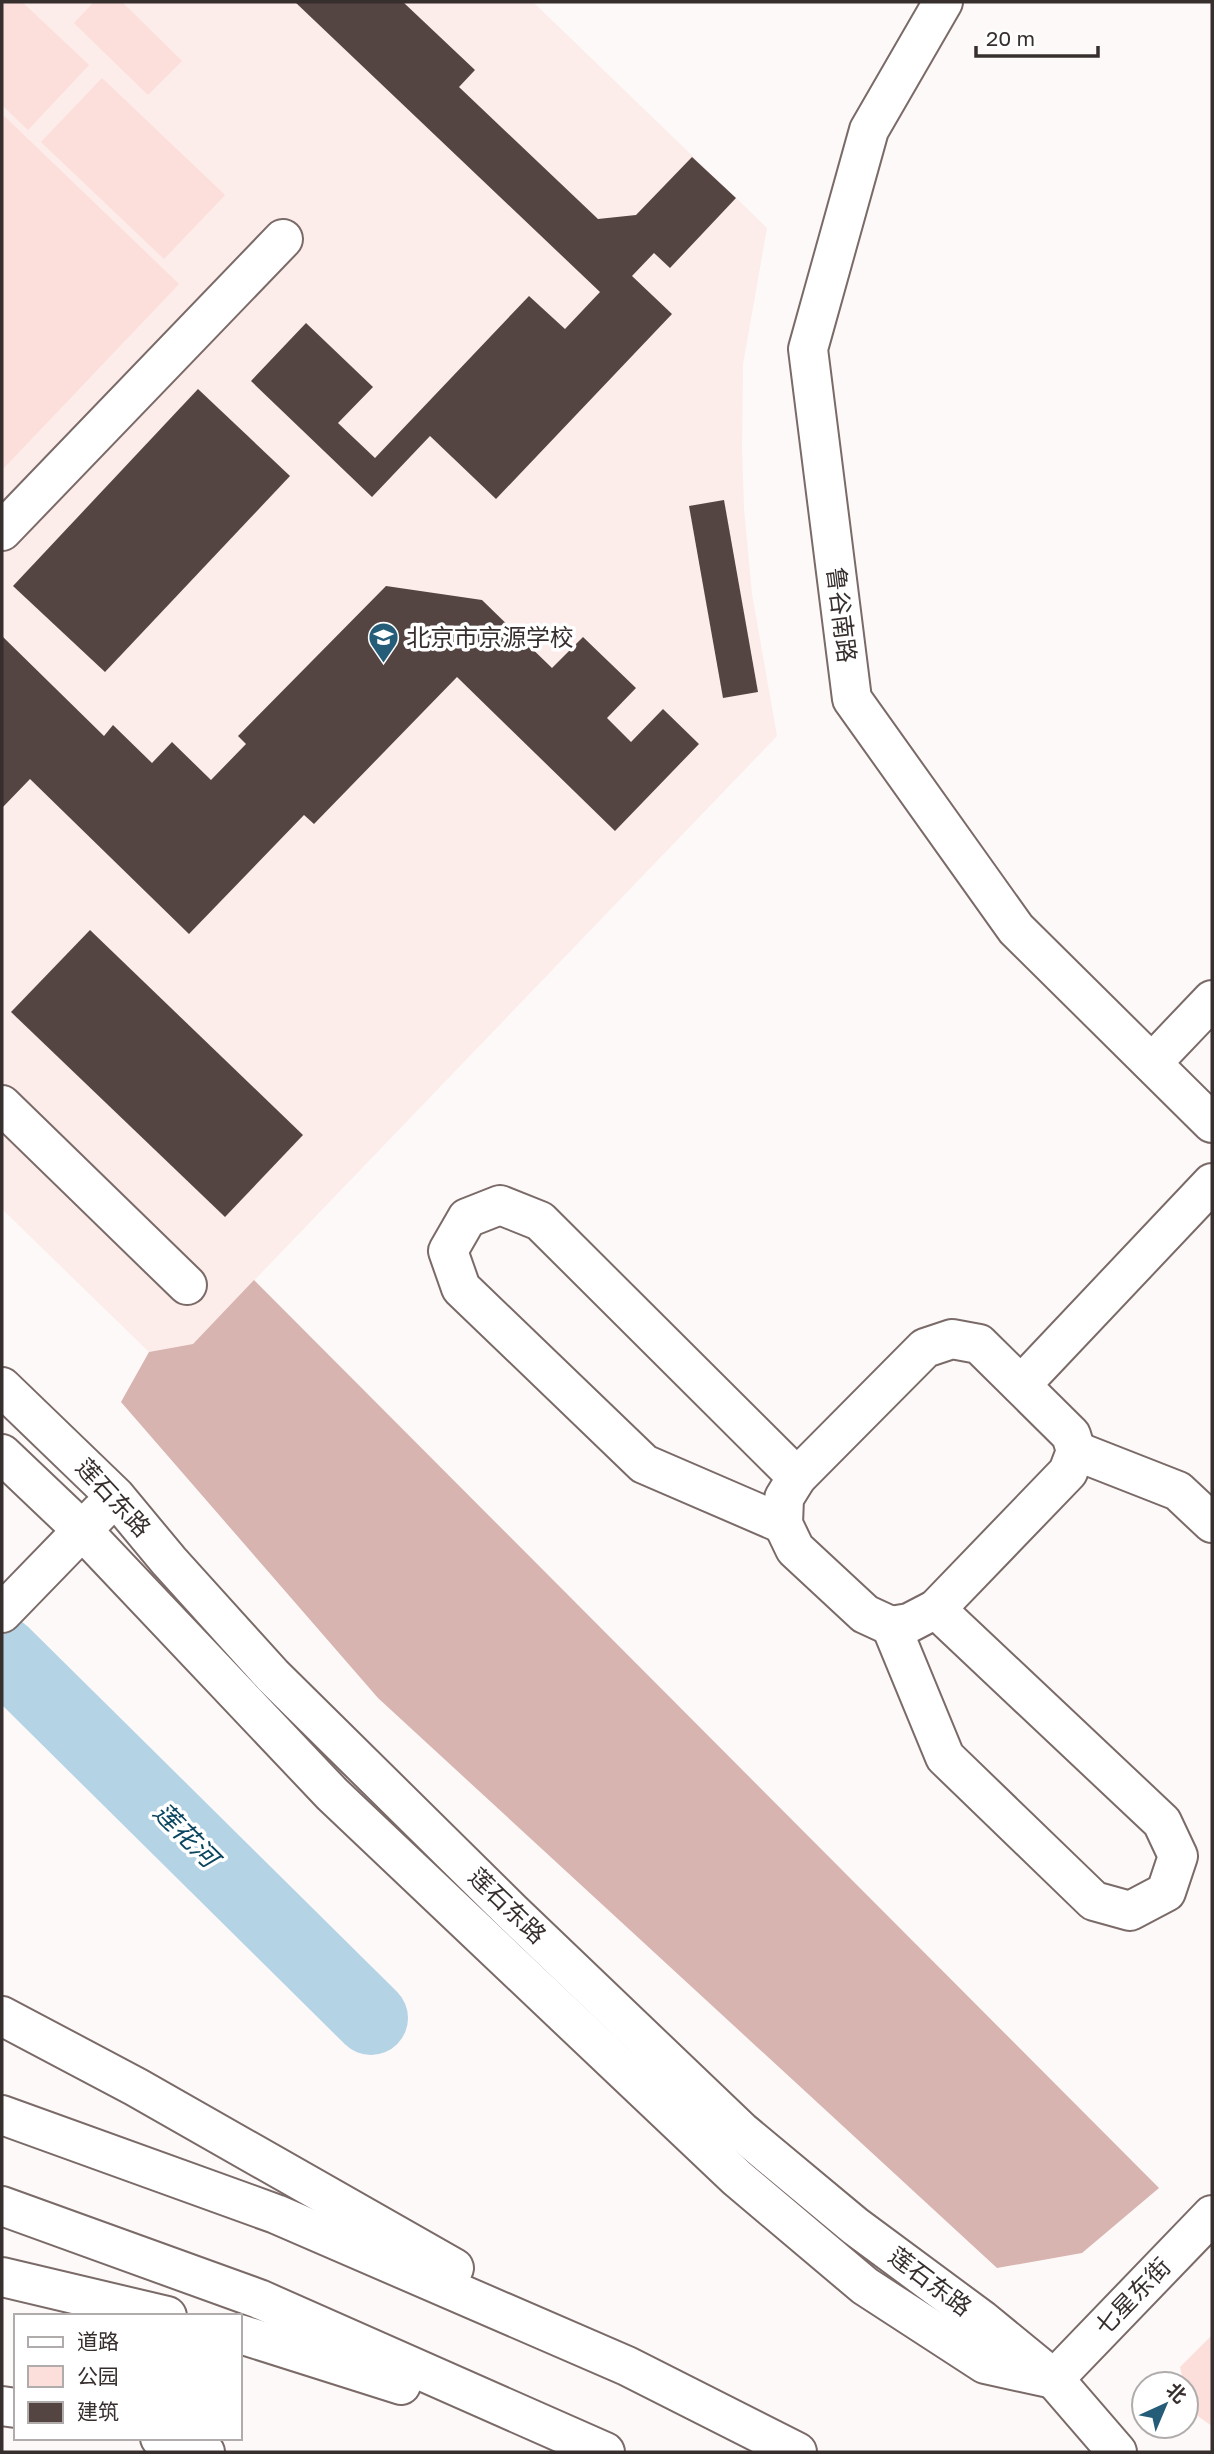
<svg xmlns="http://www.w3.org/2000/svg" width="1214" height="2454" viewBox="0 0 1214 2454" font-family="'Golos Text','Noto Sans SC',sans-serif">
<style>
.built{fill:#fcecea}
.green{fill:#fcdfdb}
.forest{fill:#d7b4af}
.lines{fill:none;stroke-linecap:round;stroke-linejoin:round}
.river{stroke:#b4d3e5;stroke-width:74}
.building{fill:#544543}
.street-casing{stroke:#7a6a68;stroke-width:42}
.secondary-casing{stroke:#7a6a68;stroke-width:42}
.highway-casing{stroke:#7a6a68;stroke-width:42}
.street{stroke:#fff;stroke-width:38}
.secondary{stroke:#fff;stroke-width:38}
.highway{stroke:#fff;stroke-width:38}
.labels{text-anchor:middle;stroke-width:7;stroke-linejoin:round;paint-order:stroke}
.street-label{font-size:24px;fill:#362f2e;stroke:#fff}
.poi-label{font-size:24px;fill:#362f2e;stroke:#fff;text-anchor:start}
.water-label{font-size:26px;font-style:italic;fill:#09455f;stroke:#fff}
</style>
<rect width="100%" height="100%" fill="#fcf9f8"/>
<polygon class="built" points="2,2 533,2 767,228 743,364 742,449 744,509 752,594 777,736 193,1344 149,1352 2,1209"/>
<g class="green">
<polygon points="2,2 22,2 89,65 28,130 2,105"/>
<polygon points="94,2 122,2 182,61 148,95 74,23"/>
<polygon points="102,78 225,195 164,259 41,142"/>
<polygon points="2,114 179,284 2,470"/>
<polygon points="1212,2335 1212,2426 1189,2410 1186,2384 1184,2384 1180,2367"/>
</g>
<polygon class="forest" points="254,1280 1159,2188 1082,2253 997,2268 378,1698 121,1402 149,1352 193,1344"/>
<g class="lines">
<polyline class="river" points="2,1653 371,2018"/>
</g>
<g class="building">
<polygon points="295,2 403,2 475,70 459,87 598,219 636,215 692,157 736,198 670,268 654,253 632,276 672,314 496,499 430,436 372,497 251,381 306,323 373,387 338,423 375,458 529,296 565,329 600,292"/>
<polygon points="198,389 290,476 105,672 13,586"/>
<polygon points="724,500 758,692 723,698 689,506"/>
<polygon points="386,586 482,600 552,668 583,637 636,688 607,718 631,742 663,709 699,744 615,831 457,677 314,824 304,815 189,934 30,779 2,808 2,636 104,736 113,725 152,763 172,742 211,780 246,744 238,736"/>
<polygon points="90,930 303,1135 225,1217 11,1012"/>
</g>
<g class="lines">
<defs>
<g id="street">
<polyline points="2,531 283,239"/>
<polyline points="1152,1063 1212,1000"/>
<polyline points="2,1105 187,1285"/>
<polygon points="952,1339 979,1344 1071,1435 1076,1451 1068,1472 936,1609 909,1623 891,1626 865,1614 795,1549 783,1524 784,1498 797,1477 925,1348"/>
<polyline points="1021,1385 1212,1183"/>
<polyline points="1076,1451 1178,1491 1212,1523"/>
<polyline points="783,1524 644,1464 461,1288 448,1251 467,1218 500,1205 540,1221 797,1477"/>
<polyline points="891,1626 945,1757 1094,1901 1130,1911 1166,1892 1178,1856 1162,1822 936,1609"/>
</g>
<g id="secondary">
<polyline points="943,2 869,130 808,349 852,699 1016,929 1212,1123"/>
<polyline points="2,1387 115,1496 169,1561 273,1676 512,1912 741,2131 855,2226 982,2320 1054,2379 1117,2452"/>
<polyline points="2,1454 82,1530 332,1794 737,2178 865,2286 985,2364 1049,2378"/>
<polyline points="2,1613 100,1512"/>
<polyline points="1054,2379 1212,2215"/>
<polyline points="2,2406 16,2408"/>
<polyline points="160,2438 205,2452"/>
</g>
<g id="highway">
<polyline points="2,2016 136,2087 454,2268"/>
<polyline points="2,2115 276,2214 627,2366 797,2452"/>
<polyline points="2,2206 259,2299 605,2452"/>
<polyline points="2,2277 167,2316"/>
<polyline points="240,2334 401,2385"/>
</g>
</defs>
<use href="#street" class="street-casing"/>
<use href="#secondary" class="secondary-casing"/>
<use href="#highway" class="highway-casing"/>
<use href="#street" class="street"/>
<use href="#secondary" class="secondary"/>
<use href="#highway" class="highway"/>
</g>
<defs>
<symbol id="school-pin" viewBox="-11 -11 22 30"><path d="M0 17L-7.5 6A9.5 9.5 0 1 1 7.5 6Z" fill="#255c77" stroke="#fff"/><path d="M0-5L7-2L0 1L-7-2ZM-4 1L0 2.5L4 1V4Q0 6-4 4Z" fill="#fff"/></symbol>
</defs>
<g fill-rule="evenodd">
<use href="#school-pin" x="366" y="620" width="35" height="47"/>
</g>
<g class="labels">
<g class="street-label">
<text transform="translate(841 615) rotate(83)" y="8">鲁谷南路</text>
<text transform="translate(113 1498) rotate(47)" y="8">莲石东路</text>
<text transform="translate(507 1906) rotate(44)" y="8">莲石东路</text>
<text transform="translate(930 2282) rotate(37)" y="8">莲石东路</text>
<text transform="translate(1133 2297) rotate(-46)" y="8">七星东街</text>
</g>
<g class="poi-label">
<text x="406" y="646">北京市京源学校</text>
</g>
<g class="water-label">
<text transform="translate(186 1835) rotate(45)" y="9">莲花河</text>
</g>
</g>
<rect width="1214" height="2454" fill="none" stroke="#362f2e" stroke-width="7"/>
<rect x="14" y="2314" width="228" height="126" fill="#ffffff" stroke="#afacab" stroke-width="2"/>
<rect x="28" y="2337" width="35" height="10" fill="#ffffff" stroke="#afacab" stroke-width="2"/>
<text x="77" y="2349" font-size="21" fill="#362f2e">道路</text>
<rect x="28" y="2366" width="35" height="21" fill="#fcdfdb" stroke="#afacab" stroke-width="2"/>
<text x="77" y="2384" font-size="21" fill="#362f2e">公园</text>
<rect x="28" y="2402" width="35" height="21" fill="#544543" stroke="#afacab" stroke-width="2"/>
<text x="77" y="2419" font-size="21" fill="#362f2e">建筑</text>
<g transform="translate(1165 2405) rotate(44)"><circle r="33" fill="#ffffff" stroke="#afacab" stroke-width="2"/>
<path d="M0-5L12 26L0 18L-12 26Z" fill="#255c77"/>
<text y="-10" font-size="19" font-weight="bold" text-anchor="middle" fill="#362f2e">北</text>
</g>
<path d="M976 46v10h122v-10" fill="none" stroke="#362f2e" stroke-width="3.5"/>
<text x="986" y="46" font-size="21" fill="#362f2e" stroke="#ffffff" stroke-width="5" paint-order="stroke">20 m</text>
</svg>
